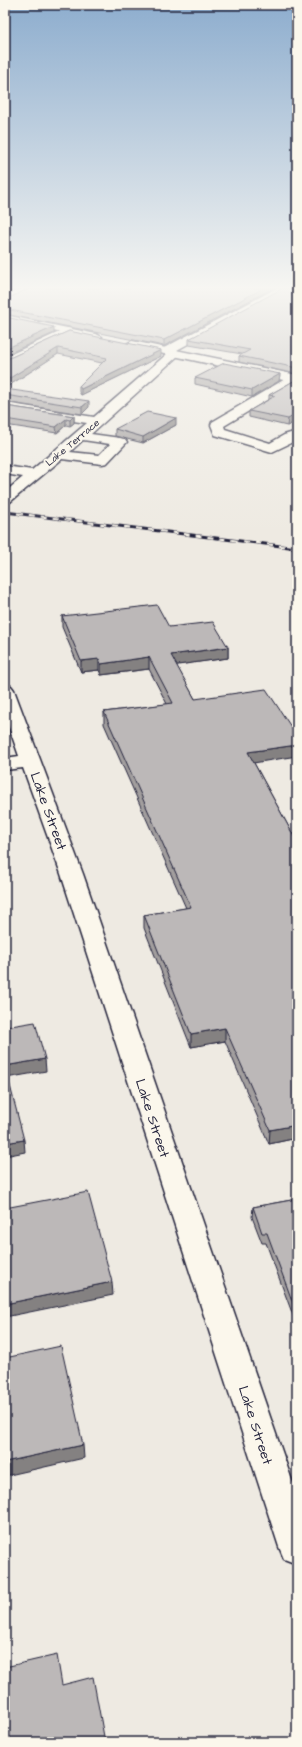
<svg xmlns="http://www.w3.org/2000/svg" width="302" height="1747" viewBox="0 0 302 1747" font-family="'Architects Daughter',sans-serif">
<style>
.lines{fill:none;stroke-linecap:round;stroke-linejoin:round}
.minor-casing{stroke:#22223b;stroke-width:3}
.major-casing{stroke:#22223b;stroke-width:3}
.minor{fill:#fbf7ec;fill-rule:evenodd}
.major{fill:#fbf7ec;fill-rule:evenodd}
.rail-casing{stroke:#22223b;stroke-width:3}
.rail{stroke:#fbf7ec;stroke-width:2;stroke-dasharray:6;stroke-linecap:butt}
.wall{fill:#a29e9e;stroke:#22223b}
.shaded-wall{fill:#848181;stroke:#22223b}
.building{fill:#bcb8b8;stroke:#22223b}
.labels{text-anchor:middle;stroke-width:3.5;stroke-linejoin:round;paint-order:stroke}
.far-street-label{font-size:10px;fill:#22223b;stroke:#fbf7ec}
.near-street-label{font-size:14px;fill:#22223b;stroke:#fbf7ec}
</style>
<rect width="100%" height="100%" fill="#eeeae2"/>
<filter id="ink" filterUnits="userSpaceOnUse"><feTurbulence type="fractalNoise" baseFrequency=".025" numOctaves="2"/><feDisplacementMap in="SourceGraphic" scale="8" xChannelSelector="R" yChannelSelector="G"/><feConvolveMatrix kernelMatrix="1 2 1 2 8 2 1 2 1" color-interpolation-filters="sRGB"/></filter>
<g filter="url(#ink)">
<g class="lines">
<defs>
<g id="minor">
<path d="M277,288H290L177,350L181,353L179,355L91,434L120,438L125,439L127,442L107,463L102,464L62,459L10,502L5,503V492L23,477L5,474V466L32,470L87,423L5,411V403L94,417L167,354L162,353L160,351L162,349ZM83,440L110,444L99,455L70,452Z"/>
<polygon points="68,328 74,331 72,333 5,365 5,357"/>
<polygon points="292,375 297,375 297,382 224,426 225,429 270,443 284,435 297,431 297,440 272,452 215,435 211,425 212,422"/>
<polygon points="5,685 11,686 14,690 83,874 297,1495 297,1564 284,1559 279,1547 61,874 23,768 5,770 5,758 19,756 5,716"/>
</g>
<g id="major">
<polygon points="5,315 96,334 102,337 96,340 5,321"/>
<polygon points="132,341 297,375 297,383 128,346 126,344"/>
</g>
</defs>
<use href="#minor" class="minor-casing"/>
<use href="#major" class="major-casing"/>
<use href="#minor" class="minor"/>
<use href="#major" class="major"/>
<defs>
<polyline id="rail" points="5,512 297,548"/>
</defs>
<use href="#rail" class="rail-casing"/>
<use href="#rail" class="rail"/>
</g>
<g class="wall">
<polygon points="30,288 273,288 164,346 5,314 5,300"/>
<polygon points="297,288 297,374 239,362 239,356 242,354 189,345 189,339"/>
<polygon points="69,331 161,356 81,395 79,392 79,386 102,363 58,354 5,388 5,360"/>
<polygon points="280,374 279,381 252,397 195,384 195,378"/>
<polygon points="297,379 297,424 293,423 287,426 249,417 249,411 269,399 269,395"/>
<polygon points="5,389 89,407 82,414 5,402"/>
<polygon points="5,406 74,416 74,423 70,426 66,425 57,433 5,425"/>
<polygon points="176,425 143,443 115,436 115,429"/>
<polygon points="62,616 169,627 228,647 228,658 176,665 195,699 254,763 297,842 297,1138 269,1144 225,1041 191,1047 144,928 144,915 186,908 104,724 104,712 167,704 149,669 101,675 99,670 81,672 62,627"/>
<polygon points="297,1199 297,1326 266,1243 262,1243 252,1217 253,1207"/>
</g>
<g class="shaded-wall">
<polygon points="9,288 22,288 5,295 5,290"/>
<polygon points="264,288 273,288 164,346 164,340"/>
<polygon points="54,327 54,333 5,355 5,349"/>
<polygon points="58,348 58,354 5,388 5,381"/>
<polygon points="161,350 161,356 81,395 81,389"/>
<polygon points="280,374 279,381 252,397 252,390"/>
<polygon points="89,401 89,407 82,414 82,407"/>
<polygon points="74,416 74,423 70,426 70,420"/>
<polygon points="293,416 293,423 287,426 288,419"/>
<polygon points="176,418 176,425 143,443 143,437"/>
<polygon points="66,419 66,425 57,433 56,427"/>
<polygon points="228,647 228,658 171,666 171,655"/>
<polygon points="149,657 149,669 101,675 101,664"/>
<polygon points="99,659 99,670 81,672 81,661"/>
<polygon points="297,745 297,756 247,764 248,752"/>
<polygon points="225,1028 225,1041 191,1047 191,1034"/>
<polygon points="45,1059 46,1071 6,1078 5,1066"/>
<polygon points="297,1125 297,1138 269,1144 270,1130"/>
<polygon points="24,1140 25,1152 5,1156 5,1143"/>
<polygon points="112,1282 113,1295 5,1317 5,1304"/>
<polygon points="83,1445 84,1458 5,1476 5,1462"/>
</g>
<g class="building">
<polygon points="30,288 264,288 164,340 5,309 5,300"/>
<polygon points="283,288 297,288 297,368 239,356 250,350 189,339"/>
<polygon points="5,317 54,327 5,349"/>
<polygon points="69,331 161,350 81,389 79,386 107,358 58,348 5,381 5,360"/>
<polygon points="224,363 280,374 252,390 195,378"/>
<polygon points="297,379 297,417 293,416 288,419 249,411 275,396 269,395"/>
<polygon points="5,389 89,401 82,407 5,395"/>
<polygon points="5,406 74,416 70,420 66,419 56,427 5,419"/>
<polygon points="147,412 176,418 143,437 115,429"/>
<polygon points="157,605 169,627 213,622 228,647 171,655 195,699 266,689 297,736 297,745 248,752 297,842 297,1125 270,1130 225,1028 191,1034 144,915 191,907 104,712 173,703 149,657 101,664 99,659 81,661 62,616"/>
<polygon points="35,1022 45,1059 5,1066 24,1140 5,1143 5,1027"/>
<polygon points="88,1192 112,1282 5,1304 5,1208"/>
<polygon points="297,1199 297,1314 267,1233 262,1233 253,1207"/>
<polygon points="61,1346 83,1445 5,1462 5,1358"/>
<polygon points="57,1655 62,1685 93,1677 105,1742 5,1742 5,1667"/>
</g>
</g>
<linearGradient id="sky" x2="0" y2="1"><stop stop-color="#8dadce"/><stop offset="0.54" stop-color="#f7f6f2"/><stop offset="1" stop-color="#f7f6f2" stop-opacity="0"/></linearGradient>
<rect width="302" height="533" fill="url(#sky)"/>
<g class="labels">
<g class="far-street-label">
<text transform="translate(72 442) rotate(-40)" y="4">Lake Terrace</text>
</g>
<g class="near-street-label">
<text transform="translate(49 811) rotate(70)" y="5">Lake Street</text>
<text transform="translate(153 1118) rotate(72)" y="5">Lake Street</text>
<text transform="translate(256 1425) rotate(72)" y="5">Lake Street</text>
</g>
</g>
<rect width="302" height="1747" fill="none" stroke="#fbf7ec" stroke-width="20"/>
<rect x="10" y="10" width="282" height="1727" fill="none" stroke="#22223b" stroke-width="1.5" filter="url(#ink)"/>
</svg>
